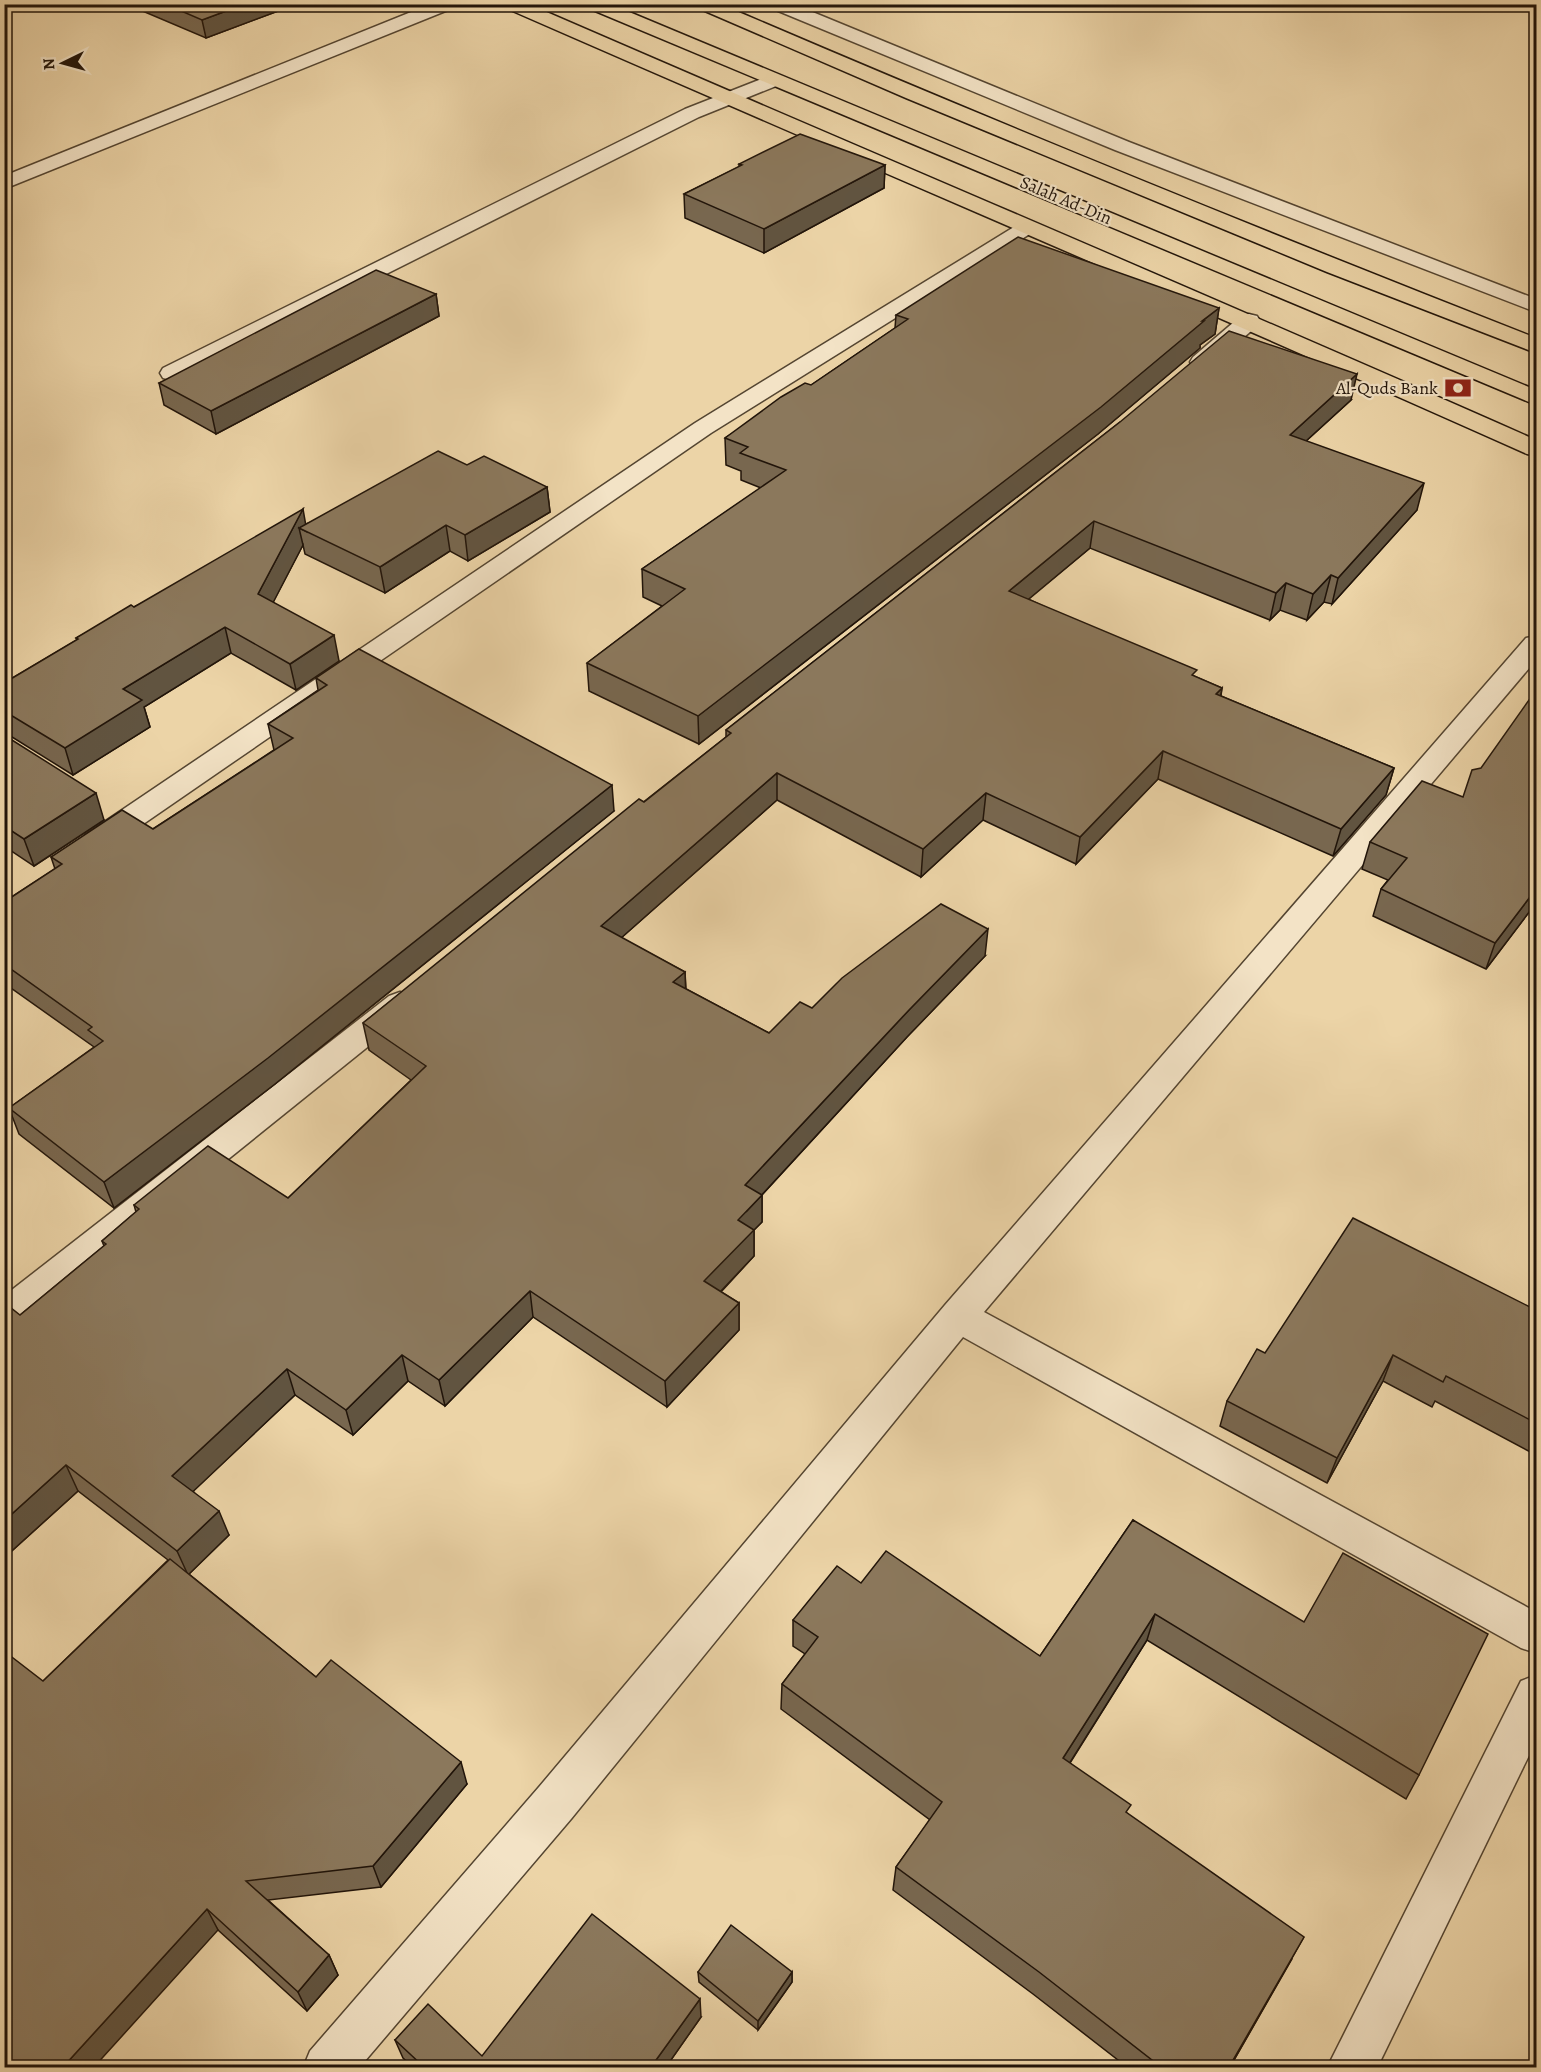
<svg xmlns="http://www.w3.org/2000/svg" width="1541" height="2072" viewBox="0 0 1541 2072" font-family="Alegreya,serif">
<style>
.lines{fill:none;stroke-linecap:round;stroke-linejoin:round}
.minor-casing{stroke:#544531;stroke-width:3}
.major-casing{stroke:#22150a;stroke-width:3}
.highway-casing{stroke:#22150a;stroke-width:3}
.minor{fill:#f3e3c6;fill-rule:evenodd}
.major{fill:#ecd4a7;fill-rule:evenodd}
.highway{fill:#ecd4a7;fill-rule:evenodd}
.wall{fill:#78674f;stroke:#22150a;stroke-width:1.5}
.shaded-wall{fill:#615440;stroke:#22150a;stroke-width:1.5}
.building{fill:#8b785c;stroke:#22150a;stroke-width:1.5}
.labels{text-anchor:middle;stroke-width:4.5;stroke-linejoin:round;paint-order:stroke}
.far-street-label{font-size:18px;fill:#22150a;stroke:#f3e3c6}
.far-poi-label{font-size:18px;fill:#22150a;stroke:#f3e3c6;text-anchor:end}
</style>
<rect width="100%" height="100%" fill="#ecd4a7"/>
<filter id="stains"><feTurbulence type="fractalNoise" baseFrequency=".00333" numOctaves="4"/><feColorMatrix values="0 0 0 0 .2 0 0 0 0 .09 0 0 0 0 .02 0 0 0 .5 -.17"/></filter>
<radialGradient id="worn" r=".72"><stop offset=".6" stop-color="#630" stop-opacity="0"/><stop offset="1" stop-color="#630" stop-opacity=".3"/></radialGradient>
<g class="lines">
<defs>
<g id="minor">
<polygon points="431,4 455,4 453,8 4,189 4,176"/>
<polygon points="769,4 793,4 1129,142 1536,299 1536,312 1115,150 771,8"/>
<polygon points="774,74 781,76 783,80 781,84 699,117 179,378 171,380 163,378 160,373 163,368 685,109"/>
<polygon points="1026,222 1033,224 1036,228 1033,232 711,433 107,849 96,852 85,849 81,842 85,835 695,423 1019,224"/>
<polygon points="1249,314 1257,316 1260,321 1257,326 1209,367 1201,369 1193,367 1190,362 1193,357 1241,316"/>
<polygon points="1536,636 1536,660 984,1312 1536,1612 1536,1653 1521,1648 963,1337 571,1819 359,2068 303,2068 310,2051 539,1787 945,1305 1526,638"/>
<polygon points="400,992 411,996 416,1004 411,1012 17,1329 4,1333 4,1296 389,996"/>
<polygon points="1536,1675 1536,1741 1377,2068 1327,2068 1521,1681"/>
</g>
<path id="major" d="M504,4H528C864,150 1202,292 1536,440V456L1527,454C1188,302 846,157 506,8Z"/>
<g id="highway">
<polygon points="586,4 610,4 1536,390 1536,405 588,8"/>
<path d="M696,4H720C990,120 1263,231 1536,338V353L1327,272L906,98L698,8Z"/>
</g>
</defs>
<use href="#minor" class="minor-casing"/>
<use href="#major" class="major-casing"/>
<use href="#highway" class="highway-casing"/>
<use href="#minor" class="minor"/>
<use href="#major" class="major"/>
<use href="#highway" class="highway"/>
</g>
<g class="wall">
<polygon points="126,4 297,4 206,38"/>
<polygon points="739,164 885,165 884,188 764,253 685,218 684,194 739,167"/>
<polygon points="436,294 439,316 216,434 164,405 159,383"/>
<polygon points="1219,308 1215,334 1200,345 1200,348 1098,434 699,744 589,691 587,663 662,606 643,597 642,569 761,488 741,480 741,471 726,465 725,438 811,385 895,328 896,315"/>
<polygon points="1351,400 1306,441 1417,510 1332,604 1324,602 1307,620 1280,610 1270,620 1090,548 1028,599 1196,677 1222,688 1221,696 1394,768 1386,795 1333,856 1158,779 1076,864 983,820 921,877 777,800 621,938 685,972 686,989 769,1033 812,1008 985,956 907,1037 762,1195 762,1222 754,1230 754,1256 721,1292 739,1303 739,1330 667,1407 533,1317 445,1406 408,1381 353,1435 295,1395 193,1491 229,1535 189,1574 316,1677 467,1784 381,1887 268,1900 329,1955 338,1975 307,2011 218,1930 43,1681 168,1560 78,1491 4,1558 20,1315 104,1246 102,1241 136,1212 134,1205 288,1198 411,1080 369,1050 363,1023 726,737 726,730 1120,422"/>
<polygon points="467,465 547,487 550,512 468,561 450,551 385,593 305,554 303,545 273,602 339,661 296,690 231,653 144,707 150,727 73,775 4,732 4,683 77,640 76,638 134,607 306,524"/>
<polygon points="316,678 614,811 275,1084 114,1208 19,1134 9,1108 94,1047 4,983 4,902 55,869 51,857 153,829 274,750 268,724 318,690"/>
<polygon points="4,735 104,820 34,866 4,846"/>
<polygon points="1463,797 1536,903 1486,969 1373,916 1381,889 1388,880 1362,869 1370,842"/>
<polygon points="1536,1310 1536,1455 1435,1401 1432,1407 1383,1381 1327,1483 1220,1426 1227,1401 1265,1353"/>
<polygon points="1133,1520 1419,1775 1406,1799 1147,1640 1070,1763 1292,1959 1230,2067 1127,2067 1033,1994 893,1890 896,1867 930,1820 781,1709 782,1684 805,1654 793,1646 793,1620 861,1583 1040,1656"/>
<polygon points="698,1972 792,1972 792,1982 758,2030 699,1982"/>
<polygon points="701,2017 666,2067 413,2067 403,2058 395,2040 482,2056"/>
</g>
<g class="shaded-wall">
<polygon points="245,4 297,4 206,38 202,20"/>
<polygon points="885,165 884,188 764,253 764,229"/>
<polygon points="436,294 439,316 216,434 211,411"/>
<polygon points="1219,308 1215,334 1200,345 1200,348 1098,434 699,744 698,716"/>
<polygon points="1357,374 1351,400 1284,461 1290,435"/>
<polygon points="1424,483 1417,510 1332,604 1338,578"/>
<polygon points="547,487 550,512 468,561 465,535"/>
<polygon points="303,509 307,532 299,528 303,545 264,620 258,594"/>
<polygon points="1094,521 1090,548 1006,618 1009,591"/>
<polygon points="446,525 450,551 385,593 380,567"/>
<polygon points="1331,575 1324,602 1307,620 1313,594"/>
<polygon points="1286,583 1280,610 1270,620 1276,593"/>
<polygon points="225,627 231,653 144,707 150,727 73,775 65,748 123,689"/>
<polygon points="334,635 339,661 296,690 290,664"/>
<polygon points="1222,688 1217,715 1216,694"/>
<polygon points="1163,751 1158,779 1076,864 1080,837"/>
<polygon points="1394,768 1386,795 1333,856 1341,829"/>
<polygon points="777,773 777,800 603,954 601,926"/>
<polygon points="612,785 614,811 275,1084 114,1208 104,1182"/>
<polygon points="96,793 104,820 34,866 24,839"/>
<polygon points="986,793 983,820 921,877 923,849"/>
<polygon points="1536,889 1536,903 1486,969 1495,943"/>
<polygon points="988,929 985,956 907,1037 746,1212 762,1195 762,1222 754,1230 754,1256 705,1308 704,1281 738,1220 745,1185 909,1010"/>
<polygon points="685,972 686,999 673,982"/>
<polygon points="530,1291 533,1317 445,1406 439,1380"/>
<polygon points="739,1303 739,1330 667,1407 665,1381"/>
<polygon points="402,1355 408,1381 353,1435 346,1410"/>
<polygon points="1393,1355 1383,1381 1327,1483 1337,1458"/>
<polygon points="287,1369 295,1395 183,1501 172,1476"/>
<polygon points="66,1465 78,1491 4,1558 4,1521"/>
<polygon points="219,1511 229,1535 188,1575 177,1551"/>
<polygon points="1155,1614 1147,1640 1057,1783 1063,1758"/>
<polygon points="461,1762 467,1784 381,1887 373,1866"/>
<polygon points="207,1909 218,1930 94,2067 63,2067"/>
<polygon points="1304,1937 1230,2067 1229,2067"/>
<polygon points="329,1955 338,1975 307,2011 298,1992"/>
<polygon points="792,1972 792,1982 758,2030 758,2021"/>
<polygon points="700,1999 701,2017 666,2067 651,2067"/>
</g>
<g class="building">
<polygon points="165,4 245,4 202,20"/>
<polygon points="800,134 885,165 764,229 684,194 742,165 739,164"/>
<polygon points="1018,237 1219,308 1202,321 1204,321 1101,407 698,716 587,663 685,589 642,569 786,470 740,453 748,447 725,438 781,397 805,383 811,385 908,319 896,315"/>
<polygon points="376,270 436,294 211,411 159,383"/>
<polygon points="1229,331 1357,374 1290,435 1424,483 1338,578 1331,575 1313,594 1286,583 1276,593 1094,521 1009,591 1197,670 1192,675 1222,688 1216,694 1394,768 1341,829 1163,751 1080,837 986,793 923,849 777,773 601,926 685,972 673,982 769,1033 800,1002 812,1008 842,978 941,904 988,929 909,1010 745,1185 762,1195 738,1220 754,1230 704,1281 739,1303 665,1381 530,1291 439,1380 402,1355 346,1410 287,1369 172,1476 219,1511 177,1551 66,1465 4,1521 4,1305 6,1304 20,1315 106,1244 102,1241 139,1209 134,1205 208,1146 288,1198 426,1066 363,1023 639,799 644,802 731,733 726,730 1120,422"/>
<polygon points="438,451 467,465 484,456 547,487 465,535 446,525 380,567 299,528"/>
<polygon points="303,509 258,594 334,635 290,664 225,627 123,689 142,700 65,748 4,711 4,683 78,639 76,638 131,605 134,607"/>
<polygon points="359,649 612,785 268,1058 104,1182 9,1108 103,1041 88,1030 92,1027 4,964 4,902 62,864 51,857 122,810 153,829 293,738 268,724 327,685 316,678"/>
<polygon points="1536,690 1536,889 1495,943 1381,889 1407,858 1370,842 1422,781 1463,797 1472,770 1481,768"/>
<polygon points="4,735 96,793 24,839 4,826"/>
<polygon points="1353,1218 1536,1310 1536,1423 1446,1376 1443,1382 1393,1355 1337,1458 1227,1401 1257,1349 1265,1353"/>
<polygon points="1133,1520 1304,1622 1343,1553 1488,1634 1419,1775 1155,1614 1063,1758 1131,1805 1126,1812 1304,1937 1229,2067 1161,2067 1039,1972 896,1867 942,1802 782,1684 818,1637 793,1620 837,1566 861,1583 886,1551 1040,1656"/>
<polygon points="170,1559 316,1677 331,1660 461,1762 373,1866 246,1881 329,1955 298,1992 207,1909 63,2067 4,2067 4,1651 43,1681"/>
<polygon points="592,1914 700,1999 651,2067 424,2067 395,2040 428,2004 482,2056"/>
<polygon points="731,1925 792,1972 758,2021 698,1972"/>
</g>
<defs>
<symbol id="bank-bare" viewBox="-9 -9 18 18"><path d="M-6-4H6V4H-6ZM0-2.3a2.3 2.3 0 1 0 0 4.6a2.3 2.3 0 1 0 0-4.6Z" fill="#8f2418" stroke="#f3e3c6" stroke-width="2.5" paint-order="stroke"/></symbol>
</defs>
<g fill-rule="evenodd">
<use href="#bank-bare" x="1439" y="369" width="38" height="38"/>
</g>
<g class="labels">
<g class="far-street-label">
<text transform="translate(1066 200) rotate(23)" y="6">Salah Ad-Din</text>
</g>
<g class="far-poi-label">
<text x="1438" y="394">Al-Quds Bank</text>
</g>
</g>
<rect width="1541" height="2072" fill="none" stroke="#ecd4a7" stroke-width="24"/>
<rect x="6" y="6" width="1529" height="2060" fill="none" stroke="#22150a" stroke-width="3"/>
<rect x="12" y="12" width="1517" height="2048" fill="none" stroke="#22150a" stroke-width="1.5"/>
<g transform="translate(63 63) rotate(265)" stroke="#f3e3c6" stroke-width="4.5" paint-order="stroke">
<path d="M0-4.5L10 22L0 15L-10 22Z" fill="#22150a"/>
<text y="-9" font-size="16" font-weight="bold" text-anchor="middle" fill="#22150a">N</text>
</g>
<rect width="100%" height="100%" filter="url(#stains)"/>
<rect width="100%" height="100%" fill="url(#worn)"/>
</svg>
